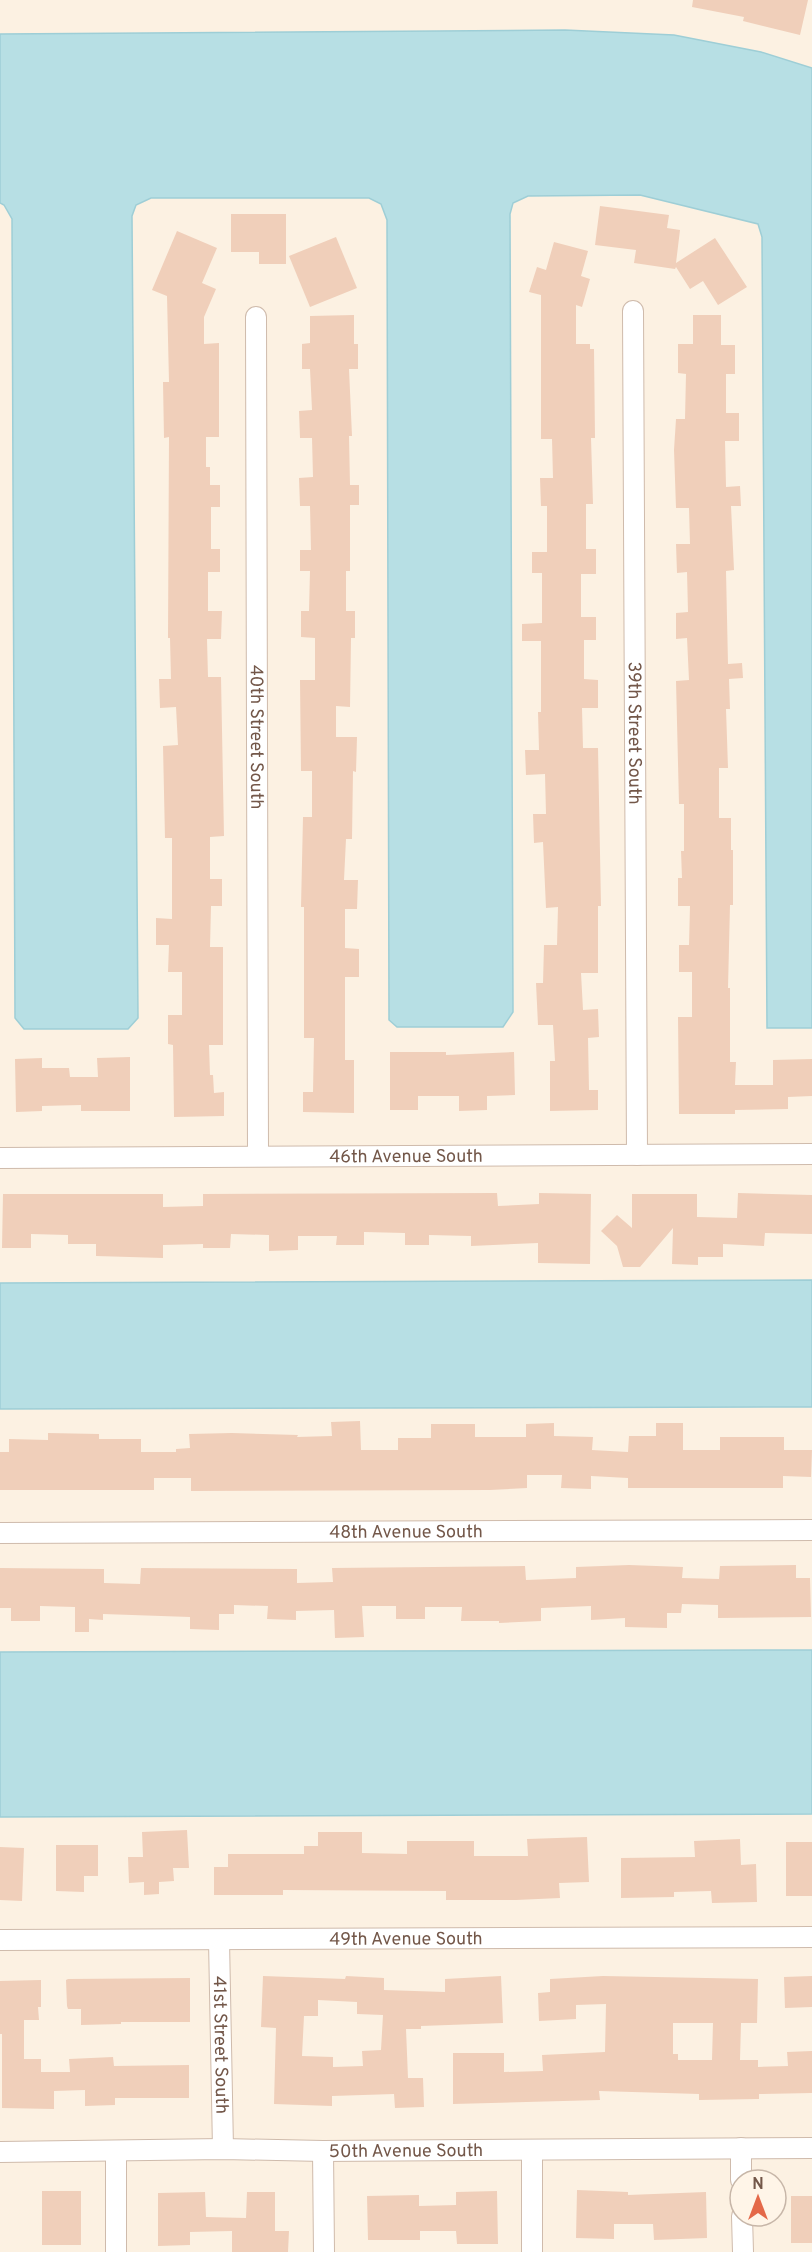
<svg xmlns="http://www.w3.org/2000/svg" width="812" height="2252" viewBox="0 0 812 2252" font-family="Overpass,sans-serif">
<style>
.water{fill:#b7dfe4;stroke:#9eced6;stroke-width:1.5}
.building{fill:#f0cfba;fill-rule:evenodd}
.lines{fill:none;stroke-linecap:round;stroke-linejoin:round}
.minor-casing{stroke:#cfbbac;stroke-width:22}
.minor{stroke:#fff;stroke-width:20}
.labels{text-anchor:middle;stroke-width:4.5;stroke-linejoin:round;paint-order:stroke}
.street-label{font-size:18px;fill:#735749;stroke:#fff5e8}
</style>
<rect width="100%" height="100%" fill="#fcf1e2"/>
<g class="water">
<polygon points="565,30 674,35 761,52 812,68 812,1028 767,1028 762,237 758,224 640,195 528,196 513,203 510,214 513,1012 503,1027 397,1027 389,1020 387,220 381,204 369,198 151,198 136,205 132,216 138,1018 128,1029 24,1029 15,1018 12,219 4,205 0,203 0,34"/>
<polygon points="812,1280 812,1407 0,1409 0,1283"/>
<polygon points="812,1650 812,1814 0,1817 0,1652"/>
</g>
<g class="building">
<polygon points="693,0 808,0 800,35 743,21 744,17 692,7"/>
<polygon points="600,206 669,215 667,228 680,230 676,263 715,238 747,287 718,305 703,281 690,289 676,267 675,269 634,263 636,250 595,245"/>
<polygon points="231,214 286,214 286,264 259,264 259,252 231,252"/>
<polygon points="177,231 217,248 202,283 216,289 204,317 204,344 219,343 219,437 206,437 206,467 210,467 210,485 220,485 220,507 211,507 211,549 220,549 220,572 208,572 208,611 222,611 221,639 207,639 208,677 221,677 224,836 210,837 210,879 222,879 222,906 211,906 210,947 223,947 223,1045 209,1045 210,1075 213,1075 214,1093 224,1092 224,1116 174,1117 173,1045 168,1044 168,1015 182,1015 182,972 168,972 169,945 156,945 156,918 172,919 172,838 165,838 163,746 178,745 176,707 160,708 159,679 171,679 170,638 168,638 169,437 164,438 163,382 169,382 167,296 152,290"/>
<polygon points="336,237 357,288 310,307 289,256"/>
<polygon points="554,242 588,251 581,276 590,279 582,307 576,305 576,344 590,344 590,349 594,349 595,438 591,438 593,504 586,504 586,549 596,549 596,574 581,574 581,617 596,617 596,640 584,640 584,679 598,680 598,708 582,708 583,748 598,748 601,906 598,906 598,973 581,973 583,1010 598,1009 599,1037 588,1038 589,1090 598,1090 598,1110 550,1111 550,1061 555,1061 553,1025 538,1025 536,983 543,983 544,945 557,945 558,907 546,908 543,842 534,843 533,814 546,814 545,774 526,775 525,750 539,750 538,712 541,712 541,641 522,641 522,624 542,623 542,573 532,573 532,552 547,552 547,506 541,506 540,478 553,478 552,439 541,439 541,295 529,292 537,267 546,270"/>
<polygon points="354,315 354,344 358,344 358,369 349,369 352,436 349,436 350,485 359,485 359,505 350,505 350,571 346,571 346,611 355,611 355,638 351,638 350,707 336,706 336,737 357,737 356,772 353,771 352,839 346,839 344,880 358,880 357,909 345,909 345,948 359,949 359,977 345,977 345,1060 354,1060 354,1113 303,1112 303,1092 313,1092 314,1038 304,1038 304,907 301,907 303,817 312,817 312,771 301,771 300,680 315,680 315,638 301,637 301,611 309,611 310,571 300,571 300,550 311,550 310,506 300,506 299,478 313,477 312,438 300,438 299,411 312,410 310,369 302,369 302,344 310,343 310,316"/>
<polygon points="693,315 721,315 721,345 735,345 735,374 726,374 726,413 739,413 739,441 725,441 726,487 740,486 741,506 731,506 734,570 726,571 728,664 742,663 743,678 729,679 730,709 726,709 728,768 719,768 719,818 731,818 731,850 733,850 733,905 730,905 728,988 730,988 730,1062 736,1062 735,1085 773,1085 773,1060 812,1059 812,1096 788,1097 788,1109 735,1110 735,1114 679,1114 678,1017 692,1017 692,972 679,972 679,945 689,945 690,906 678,906 678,878 682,878 681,851 684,851 684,804 679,804 676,681 689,680 687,638 676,639 676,613 688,612 687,572 677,573 676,544 690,544 689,508 676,508 674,450 676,419 685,419 686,374 678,373 678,344 693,344"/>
<polygon points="390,1052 446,1052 446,1055 514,1052 515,1095 487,1096 487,1110 459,1111 459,1096 418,1096 418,1110 390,1110"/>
<polygon points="130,1057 130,1111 81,1111 81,1105 42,1106 42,1111 16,1112 15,1059 42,1058 42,1068 69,1068 70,1077 98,1077 97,1058"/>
<polygon points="497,1193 498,1206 539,1204 539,1193 591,1194 590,1264 538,1263 538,1243 471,1246 471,1236 429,1235 429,1245 405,1245 405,1233 364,1232 364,1245 336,1245 337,1236 298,1236 298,1250 269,1251 269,1235 231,1234 230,1248 203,1248 203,1244 163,1245 163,1258 96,1256 96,1244 68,1244 68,1235 31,1234 31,1248 2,1248 3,1194 163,1194 163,1207 203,1206 203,1194"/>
<polygon points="738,1193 812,1195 812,1234 765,1233 764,1246 723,1244 723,1257 698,1257 698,1265 672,1264 673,1228 640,1267 623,1267 617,1246 601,1231 617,1215 632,1228 632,1194 697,1194 697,1217 737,1218"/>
<polygon points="360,1421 361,1450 398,1450 398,1438 431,1438 431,1424 475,1424 475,1437 526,1437 526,1424 554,1423 554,1436 593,1437 592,1450 628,1452 629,1436 656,1436 656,1423 683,1423 683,1450 720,1450 720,1437 784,1437 784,1450 812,1450 811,1477 783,1476 783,1488 628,1488 628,1478 591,1476 591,1489 561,1488 562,1475 527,1475 527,1488 490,1490 191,1491 191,1478 154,1478 154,1490 0,1490 0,1452 9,1452 9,1439 48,1440 48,1433 99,1434 99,1439 141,1439 141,1452 176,1452 176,1449 190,1448 189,1434 232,1433 298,1435 297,1437 332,1436 331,1422"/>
<polygon points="629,1565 683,1567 682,1578 719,1579 720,1566 796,1565 796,1578 810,1578 811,1617 718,1618 718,1605 682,1604 681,1613 667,1613 667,1628 625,1627 625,1618 591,1620 591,1606 541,1608 541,1621 499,1623 499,1621 461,1621 462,1607 425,1607 425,1619 396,1619 396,1606 362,1606 364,1637 335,1638 334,1610 296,1611 296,1620 267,1619 268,1606 234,1605 234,1614 219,1614 219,1630 190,1629 190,1617 103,1614 103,1620 89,1619 89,1632 75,1632 75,1607 40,1606 40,1621 11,1621 11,1608 0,1608 0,1568 104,1569 104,1583 140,1584 141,1568 297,1569 297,1583 333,1582 332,1568 525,1566 526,1580 576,1578 576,1567"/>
<polygon points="187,1830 189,1868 173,1868 174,1881 159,1882 159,1894 144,1895 144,1882 129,1883 128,1857 143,1857 142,1832"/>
<polygon points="318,1832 362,1832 362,1853 407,1854 407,1841 474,1841 474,1856 528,1856 527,1839 587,1837 589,1882 559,1883 560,1898 516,1900 446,1900 446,1891 283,1890 283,1895 214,1895 214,1867 228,1867 228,1854 304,1854 304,1846 318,1846"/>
<polygon points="740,1839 741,1865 756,1864 757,1902 712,1903 711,1891 674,1892 674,1897 621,1898 621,1858 695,1857 694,1841"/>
<rect x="786" y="1842" width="26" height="54"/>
<polygon points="56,1845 98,1845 98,1876 84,1876 84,1892 56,1891"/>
<polygon points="0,1847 24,1848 22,1901 0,1900"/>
<path d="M263,1976L345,1979L346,1976L384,1978V1990L445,1992V1979L501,1976L503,2023L421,2026V2029H406L408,2078H423L424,2107L395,2108L394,2094L332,2096V2106L274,2104L276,2028L261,2027ZM318,2000L357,2002V2014L383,2015L381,2050L362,2051L363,2066L333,2067V2057L302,2056L304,2016H318Z"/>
<path d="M603,1976L758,1979L757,2023H741L740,2060H758V2067L788,2066L787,2052L812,2051V2093L759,2094V2099L699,2100V2094L599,2091L600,2100L453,2104V2053H504V2072L543,2071L542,2055L605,2052L606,2004L576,2005V2019L539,2021L538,1993L550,1992V1979ZM673,2023H713L712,2060H678V2054H673Z"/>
<polygon points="812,1976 812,2007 785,2008 784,1977"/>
<polygon points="190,1978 190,2022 121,2022 121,2024 81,2025 81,2009 68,2009 67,2006 66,1980 68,1979"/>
<polygon points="41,1980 41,2007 38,2007 39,2020 24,2020 24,2059 41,2059 41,2072 70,2072 69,2059 113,2057 114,2066 189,2065 189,2098 115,2098 115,2105 85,2106 85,2090 54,2091 54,2109 2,2108 2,2034 0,2034 0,1981"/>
<polygon points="577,2190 628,2192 628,2195 706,2192 707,2238 654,2240 653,2224 614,2224 614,2239 576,2238"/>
<rect x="42" y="2191" width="39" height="54"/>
<polygon points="497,2191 498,2244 457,2244 456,2231 420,2231 420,2240 368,2240 367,2196 419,2195 419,2206 456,2205 456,2192"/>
<polygon points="205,2192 206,2217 246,2218 247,2192 275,2192 275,2231 289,2231 288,2252 232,2252 232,2231 190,2232 190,2245 158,2246 158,2193"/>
<rect x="791" y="2196" width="21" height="47"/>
</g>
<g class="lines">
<defs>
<g id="minor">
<path id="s1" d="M633,311L637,1155"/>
<path id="s2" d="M256,317L258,1156"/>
<path id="s3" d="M0,1158L812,1154"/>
<path id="s4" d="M0,1533L812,1530"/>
<path id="s5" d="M0,1940L812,1937"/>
<path id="s6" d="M219,1940L223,2149"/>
<polyline points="741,2148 741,2180"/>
<polyline points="532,2150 532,2252"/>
<polyline points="116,2151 116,2252"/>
<polyline points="323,2151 324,2252"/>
<path id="s7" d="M0,2152L223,2149L323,2151L812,2148"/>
<polyline points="742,2216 743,2252"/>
</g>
</defs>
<use href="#minor" class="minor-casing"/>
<use href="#minor" class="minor"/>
</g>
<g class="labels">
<g class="street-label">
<text dy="6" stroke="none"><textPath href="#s1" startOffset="422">39th Street South</textPath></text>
<text dy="6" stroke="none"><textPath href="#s2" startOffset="420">40th Street South</textPath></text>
<text dy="6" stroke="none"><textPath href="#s3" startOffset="406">46th Avenue South</textPath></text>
<text dy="6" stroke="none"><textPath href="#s4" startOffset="406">48th Avenue South</textPath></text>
<text dy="6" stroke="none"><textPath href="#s5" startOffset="406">49th Avenue South</textPath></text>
<text dy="6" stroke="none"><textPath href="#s6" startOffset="105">41st Street South</textPath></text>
<text dy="6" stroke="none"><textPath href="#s7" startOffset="406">50th Avenue South</textPath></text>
</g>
</g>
<g transform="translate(758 2198)"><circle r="28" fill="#fff5e8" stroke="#c7b6a8" stroke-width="1.5"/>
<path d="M0-4.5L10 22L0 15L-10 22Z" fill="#e46949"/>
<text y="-9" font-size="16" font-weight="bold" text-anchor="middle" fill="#735749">N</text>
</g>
</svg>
